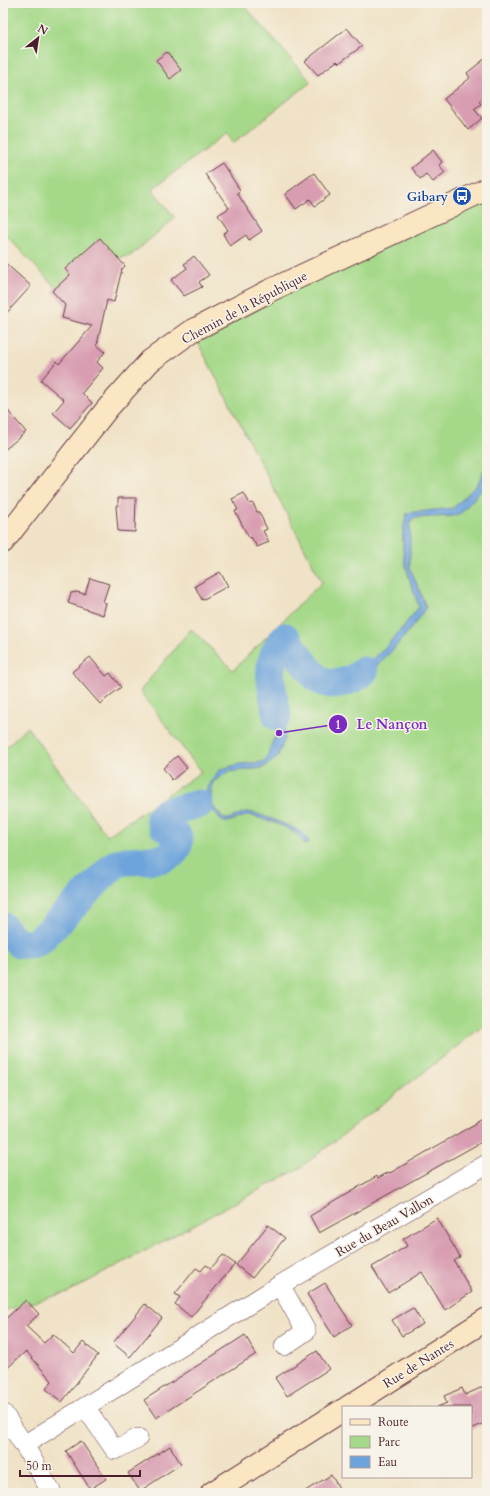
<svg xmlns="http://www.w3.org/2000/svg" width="490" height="1496" viewBox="0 0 490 1496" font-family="Cardo,serif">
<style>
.green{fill:#a5d989;stroke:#787c5a}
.water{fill:#6ea4db;stroke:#5c6283}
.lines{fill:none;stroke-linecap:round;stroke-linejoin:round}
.river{stroke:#6ea4db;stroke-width:29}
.building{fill:#d89db1}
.street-casing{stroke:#633c42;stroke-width:20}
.secondary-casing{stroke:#633c42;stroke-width:24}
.street{stroke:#fff;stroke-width:19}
.secondary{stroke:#fbe6c4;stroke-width:22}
.labels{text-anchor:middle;stroke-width:3;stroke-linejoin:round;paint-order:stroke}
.transit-label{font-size:13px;font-weight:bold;fill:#164399;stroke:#f7f3e8;text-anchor:end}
.street-label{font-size:13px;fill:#4a1f2b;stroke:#f7f3e8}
.leader{fill:none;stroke:#7b2cbf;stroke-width:1.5}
.callout-dot{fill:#7b2cbf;stroke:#f7f3e8;stroke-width:1.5}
.mark-label{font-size:12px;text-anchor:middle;font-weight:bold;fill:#fff}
.callout-label{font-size:14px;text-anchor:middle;font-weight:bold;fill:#7b2cbf;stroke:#f7f3e8;stroke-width:3;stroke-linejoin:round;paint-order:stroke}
</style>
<rect width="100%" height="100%" fill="#f7f3e8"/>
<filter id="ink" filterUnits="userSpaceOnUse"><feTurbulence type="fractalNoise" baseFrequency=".025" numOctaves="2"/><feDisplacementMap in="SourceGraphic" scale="8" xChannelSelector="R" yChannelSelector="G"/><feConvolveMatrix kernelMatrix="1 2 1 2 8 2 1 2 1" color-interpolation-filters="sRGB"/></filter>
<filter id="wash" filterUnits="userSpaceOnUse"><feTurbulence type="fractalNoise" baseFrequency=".012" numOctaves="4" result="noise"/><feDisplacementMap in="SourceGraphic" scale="16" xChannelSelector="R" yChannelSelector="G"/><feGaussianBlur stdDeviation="0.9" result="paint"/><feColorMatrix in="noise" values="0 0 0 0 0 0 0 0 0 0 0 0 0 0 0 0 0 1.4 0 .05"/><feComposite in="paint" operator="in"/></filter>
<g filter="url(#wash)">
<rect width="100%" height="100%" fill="#f0e2c6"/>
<g class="green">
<polygon points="3,3 242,3 311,82 233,143 227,133 152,189 175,218 130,256 85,262 56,288 3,232"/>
<polygon points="487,201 487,1023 300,1168 68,1292 3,1311 3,750 27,727 107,836 201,772 140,691 191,629 233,670 322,582 192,331"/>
</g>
<path class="water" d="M487,463L486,485L461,513L453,516L414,518L410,522V567L426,607C411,632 351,706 317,690C301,682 293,661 282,648L268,668L284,717L285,739L277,758L263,768L228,772L213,782L210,803L224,819C233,820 238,813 247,812C253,811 297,828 302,833C306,835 307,839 309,843L305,845C296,826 267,821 249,815L228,822H223L208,805L164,814L161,817L162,822C182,832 186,829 179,853L150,867H112L38,947L30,951L14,952L3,941V932L14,944H28L38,938L110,863C134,854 173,872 175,834L156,825V811L197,804L203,798L212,780L220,769L240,764L262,762L266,759L276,733L264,669L269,653L281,635L317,680C324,682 332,684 339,682C362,679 405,625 419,607C408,574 396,548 407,513L453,508L478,484Z"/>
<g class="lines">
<g class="river">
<path d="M277,716C272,685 262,664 285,637C294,648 308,670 318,679C332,689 353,681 364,671"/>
<path d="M3,927L19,944H31L39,941L114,865C118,863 122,862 126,861C142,859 183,865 178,837L162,825L160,818L165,812L199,804"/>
</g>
</g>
<g id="blocks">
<g class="building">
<polygon points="347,28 362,46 339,63 337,61 318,75 305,61"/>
<polygon points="167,52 181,70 170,79 156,60"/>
<polygon points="487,57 487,95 479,101 481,104 474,109 482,118 468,130 444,99 470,78 467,73"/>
<polygon points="433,150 442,162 439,165 445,172 433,182 426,174 420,179 411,168"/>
<polygon points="222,163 240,190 237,193 262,231 249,240 246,235 230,246 223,234 228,230 218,215 229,208 205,174"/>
<polygon points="314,173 330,195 315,206 310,199 296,209 285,194"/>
<polygon points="100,238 125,266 122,269 114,302 107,300 97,345 105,352 97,362 103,368 82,393 92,403 70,428 53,413 64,400 41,380 57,361 59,364 92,326 62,318 65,305 52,291 70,275 65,269"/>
<polygon points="194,256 209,275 199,282 202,287 184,296 171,280 187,268 184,264"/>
<polygon points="3,261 31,286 3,317"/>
<polygon points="3,405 26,432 3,451"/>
<polygon points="244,493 250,504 253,503 257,512 259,512 267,529 263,531 269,542 257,547 251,537 249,538 235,511 238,510 232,499"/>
<polygon points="118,498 136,498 135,532 118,531 116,506 118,506"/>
<polygon points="220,572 228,586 202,600 195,586"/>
<polygon points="90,578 109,584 103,602 106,603 103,615 68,603 71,593 77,592 85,594"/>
<polygon points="90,657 106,676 110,673 121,687 100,704 72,672"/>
<polygon points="177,756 187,768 172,780 163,768"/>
<polygon points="487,1117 487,1139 319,1233 310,1216 377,1176 378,1178 389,1172 390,1173"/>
<polygon points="437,1218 460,1257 454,1261 472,1292 445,1310 422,1272 388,1293 372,1267 407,1246 403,1239"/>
<polygon points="268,1225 285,1238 252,1278 236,1265"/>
<polygon points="223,1255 235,1264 191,1317 175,1304 180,1297 175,1294 196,1268 201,1271 206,1265 211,1268"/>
<polygon points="325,1283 352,1325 334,1337 307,1294"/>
<polygon points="26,1300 39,1314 26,1326 44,1343 53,1334 74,1353 83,1342 98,1355 62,1402 46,1389 52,1381 26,1351 3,1372 3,1321"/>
<polygon points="145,1304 162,1318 130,1357 113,1343"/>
<polygon points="413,1308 423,1324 402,1336 392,1320"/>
<polygon points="245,1335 256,1354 156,1418 144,1400"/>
<polygon points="317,1351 329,1369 287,1396 275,1378"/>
<polygon points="487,1385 487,1422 471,1429 471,1407 437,1407 447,1403 444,1396 462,1388 465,1395"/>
<polygon points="81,1441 106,1479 90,1489 66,1451"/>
<polygon points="170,1446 181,1464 140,1491 128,1473"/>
<polygon points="331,1475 342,1493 302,1493"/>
</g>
</g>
</g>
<g filter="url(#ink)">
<use href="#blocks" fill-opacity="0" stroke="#633c42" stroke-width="1"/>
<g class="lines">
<defs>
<g id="street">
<polyline points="280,1285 306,1331 284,1346"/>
<polyline points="85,1407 115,1450 138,1438"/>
<polyline points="3,1413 24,1445"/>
<polyline points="52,1493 24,1445 280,1285 487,1164"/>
</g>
<g id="secondary">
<polyline points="3,542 107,409 150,361 192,331 269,291 487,189"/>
<polyline points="348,1407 487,1319"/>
<polyline points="212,1493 343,1410"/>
</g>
</defs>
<use href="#street" class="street-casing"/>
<use href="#secondary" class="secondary-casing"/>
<use href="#street" class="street"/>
<use href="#secondary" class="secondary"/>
</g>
</g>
<defs>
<symbol id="bus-disc" viewBox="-11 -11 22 22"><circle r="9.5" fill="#1a4fb4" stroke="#f7f3e8"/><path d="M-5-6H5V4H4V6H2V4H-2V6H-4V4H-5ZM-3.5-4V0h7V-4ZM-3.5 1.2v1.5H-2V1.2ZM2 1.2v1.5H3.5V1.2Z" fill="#fff"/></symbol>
</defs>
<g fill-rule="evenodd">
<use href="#bus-disc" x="451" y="185" width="22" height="22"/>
</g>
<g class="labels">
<g class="transit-label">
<text x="448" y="201">Gibary</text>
</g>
<g class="street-label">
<text transform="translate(244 307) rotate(-28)" y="5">Chemin de la République</text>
<text transform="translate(384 1225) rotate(-30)" y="5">Rue du Beau Vallon</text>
<text transform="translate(418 1363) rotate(-32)" y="5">Rue de Nantes</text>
</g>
</g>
<path class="leader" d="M279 733L338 724"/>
<g class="callout-dot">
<circle cx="279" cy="733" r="4"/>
<circle cx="338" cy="724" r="10"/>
</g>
<g class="mark-label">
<text x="338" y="729">1</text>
</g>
<g class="callout-label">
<text x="392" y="729">Le Nançon</text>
</g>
<rect width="490" height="1496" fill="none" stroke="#f7f3e8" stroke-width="16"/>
<rect x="342" y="1406" width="130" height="72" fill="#f7f3e8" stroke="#b29e9c"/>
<rect x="350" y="1419" width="20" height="6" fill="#fbe6c4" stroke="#b29e9c"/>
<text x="378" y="1426" font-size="12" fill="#4a1f2b">Route</text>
<rect x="350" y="1436" width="20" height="12" fill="#a5d989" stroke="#b29e9c"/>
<text x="378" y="1446" font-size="12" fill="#4a1f2b">Parc</text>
<rect x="350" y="1456" width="20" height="12" fill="#6ea4db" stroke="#b29e9c"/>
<text x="378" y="1466" font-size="12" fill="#4a1f2b">Eau</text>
<g transform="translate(38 38) rotate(30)" stroke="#f7f3e8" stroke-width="3" paint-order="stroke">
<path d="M0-3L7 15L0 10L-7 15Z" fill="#4a1f2b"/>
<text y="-6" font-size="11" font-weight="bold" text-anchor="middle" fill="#4a1f2b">N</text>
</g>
<path d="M20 1470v6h120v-6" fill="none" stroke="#4a1f2b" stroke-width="2"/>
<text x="26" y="1470" font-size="12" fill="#4a1f2b" stroke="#f7f3e8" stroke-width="3" paint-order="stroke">50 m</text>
</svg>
